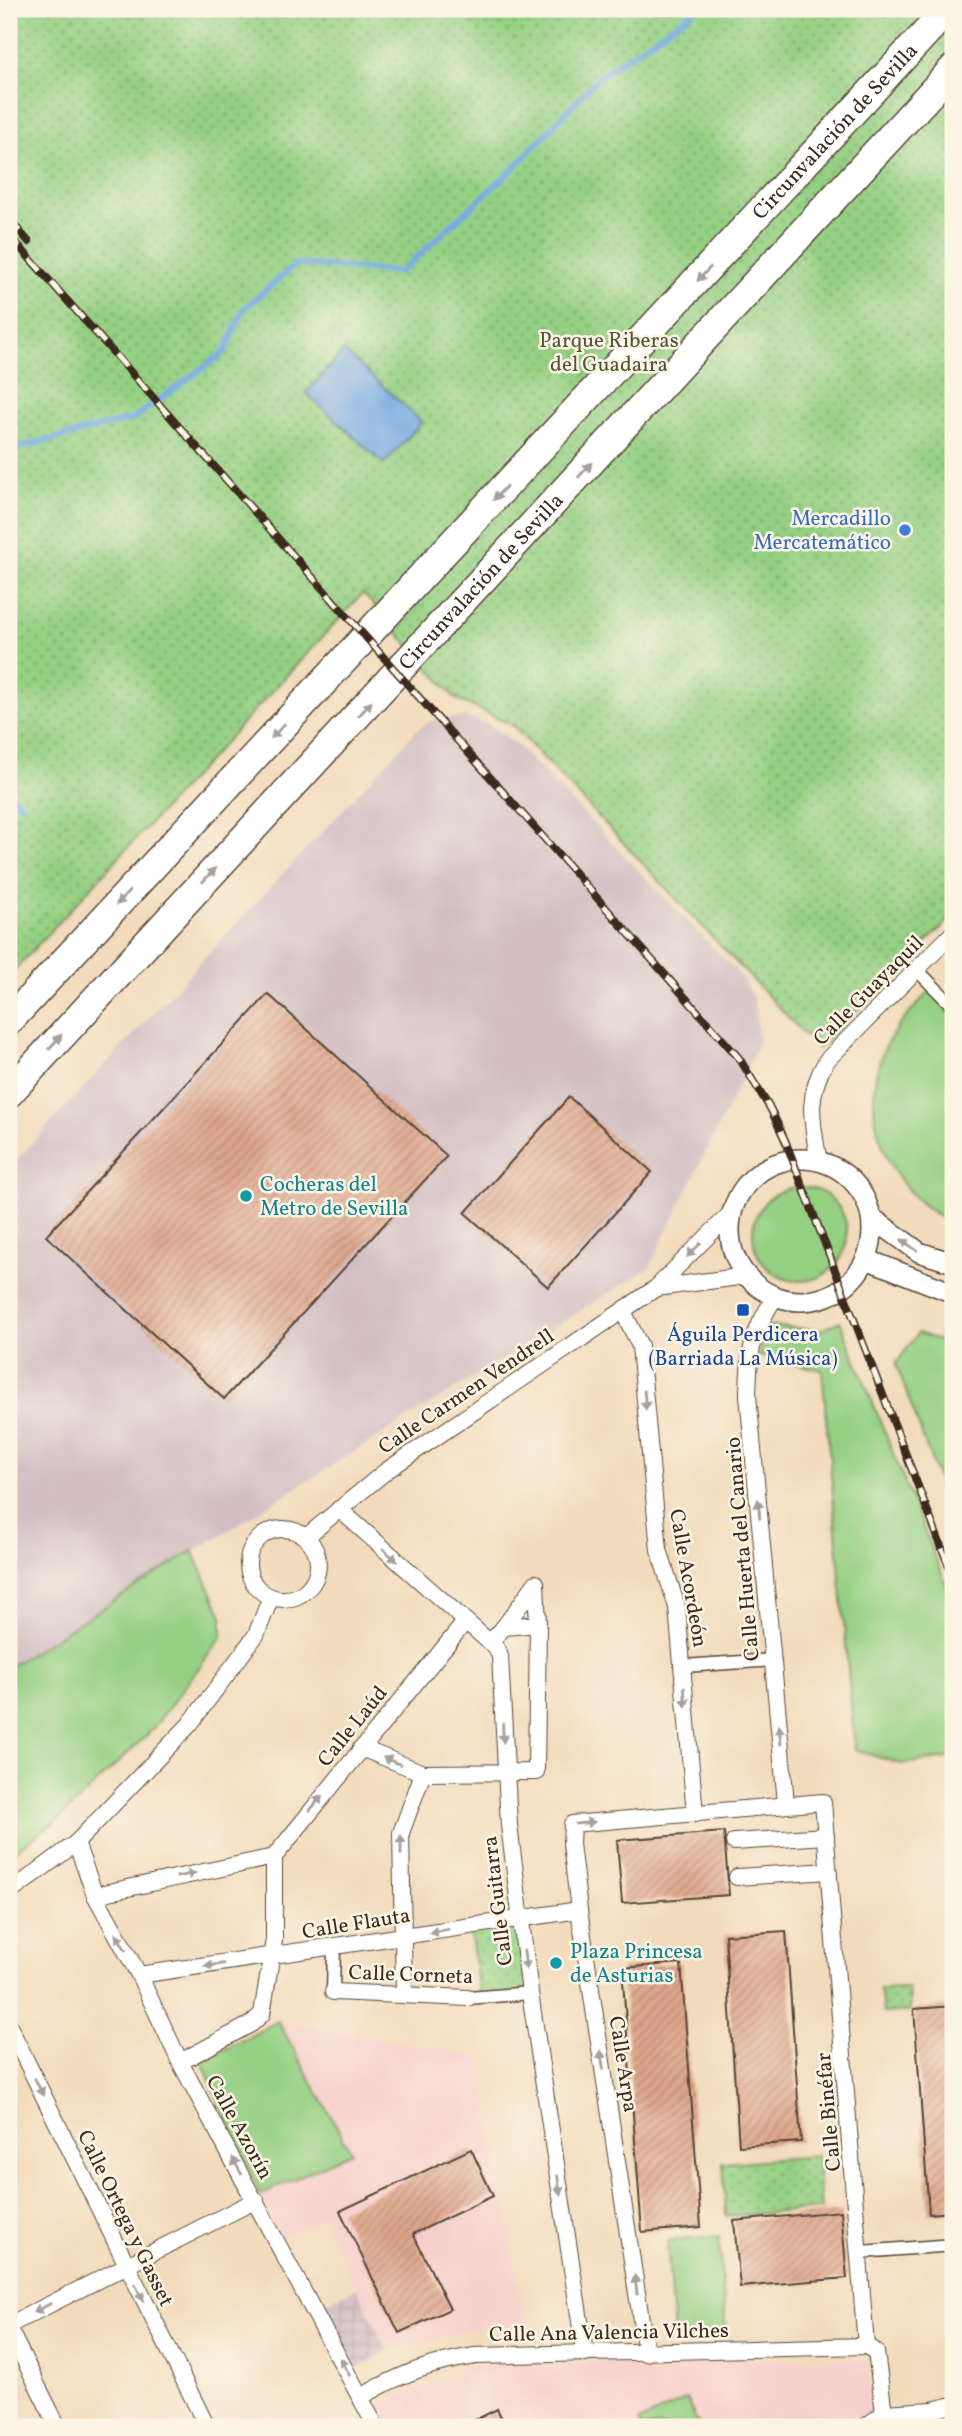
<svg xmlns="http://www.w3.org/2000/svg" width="962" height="2436" viewBox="0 0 962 2436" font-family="Vollkorn,serif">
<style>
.built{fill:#f7d0cc}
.industrial{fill:url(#industrial-grid)}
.railway{fill:#d2bec3}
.grass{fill:#95d083;stroke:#687d50;stroke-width:2}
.park{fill:url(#park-dots);stroke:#687d50;stroke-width:2}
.water{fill:#77abe3;stroke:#596a80;stroke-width:2}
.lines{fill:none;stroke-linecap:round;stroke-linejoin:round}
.stream{stroke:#77abe3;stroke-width:6}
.building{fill:url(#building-hatch)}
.pedestrian-casing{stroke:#564536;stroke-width:15}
.minor-casing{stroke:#564536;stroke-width:18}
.tertiary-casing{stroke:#564536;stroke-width:22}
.motorway-casing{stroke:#564536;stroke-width:31}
.pedestrian{stroke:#fff;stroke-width:12}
.minor{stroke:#fff;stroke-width:16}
.tertiary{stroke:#fff;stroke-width:19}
.motorway{stroke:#fff;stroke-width:28}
.rail-casing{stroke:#3b2a1e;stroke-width:8}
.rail{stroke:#fcf5e5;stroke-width:5;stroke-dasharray:16;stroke-linecap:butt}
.oneway{fill:#a79f9a}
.shop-dot{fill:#3f7fe0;stroke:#fcf5e5;stroke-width:2.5}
.culture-dot{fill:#0f9aa8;stroke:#fcf5e5;stroke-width:2.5}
.transit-dot{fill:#1a4fb4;stroke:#fcf5e5;stroke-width:2.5}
.labels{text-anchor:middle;stroke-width:5;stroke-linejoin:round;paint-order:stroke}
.street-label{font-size:21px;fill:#3b2a1e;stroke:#fcf5e5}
.park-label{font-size:21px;fill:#525437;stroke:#fcf5e5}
.shop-label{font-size:21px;fill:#366cbe;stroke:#fcf5e5;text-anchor:end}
.culture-label{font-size:21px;fill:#0d838f;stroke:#fcf5e5;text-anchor:start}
.transit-label{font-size:21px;fill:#164399;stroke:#fcf5e5}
</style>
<defs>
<pattern id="industrial-grid" width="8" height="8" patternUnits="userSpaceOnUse" patternTransform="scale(1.75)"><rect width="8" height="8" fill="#d2bec3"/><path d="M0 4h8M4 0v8" fill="none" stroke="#b5a3a7"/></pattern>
<pattern id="park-dots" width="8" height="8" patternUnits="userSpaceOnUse" patternTransform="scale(1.75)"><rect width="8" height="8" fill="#95d083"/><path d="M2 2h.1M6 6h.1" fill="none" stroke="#7ba96b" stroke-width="1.8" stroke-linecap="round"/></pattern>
<pattern id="building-hatch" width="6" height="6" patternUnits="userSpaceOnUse" patternTransform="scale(1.75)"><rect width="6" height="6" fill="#dfa78d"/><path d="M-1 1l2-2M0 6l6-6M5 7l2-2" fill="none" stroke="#b68873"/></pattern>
</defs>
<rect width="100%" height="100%" fill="#fcf5e5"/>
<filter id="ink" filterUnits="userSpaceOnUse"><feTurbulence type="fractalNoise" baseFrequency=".0143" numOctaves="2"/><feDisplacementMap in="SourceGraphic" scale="14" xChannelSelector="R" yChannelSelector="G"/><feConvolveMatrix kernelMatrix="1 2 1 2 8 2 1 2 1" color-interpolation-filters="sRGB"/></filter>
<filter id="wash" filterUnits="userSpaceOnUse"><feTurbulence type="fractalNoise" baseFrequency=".00686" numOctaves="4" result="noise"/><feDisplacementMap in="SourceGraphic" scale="28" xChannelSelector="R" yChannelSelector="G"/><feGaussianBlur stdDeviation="1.57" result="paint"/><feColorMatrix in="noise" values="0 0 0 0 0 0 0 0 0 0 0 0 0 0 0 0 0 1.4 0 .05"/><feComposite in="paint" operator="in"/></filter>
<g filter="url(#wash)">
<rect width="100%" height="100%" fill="#f2dbbc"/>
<g class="built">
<polygon points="278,2021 480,2057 526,2327 469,2330 387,2351 323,2217 280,2237 202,2062"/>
<polygon points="866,2359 873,2410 848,2427 386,2427 376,2407 479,2364"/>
</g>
<polygon class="industrial" points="357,2288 387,2351 358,2368 322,2305"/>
<polygon class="railway" points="466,717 486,723 516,744 741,976 754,1000 759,1043 649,1268 9,1667 9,1168 418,729 432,720"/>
<g class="grass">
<path d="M930,991L953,1016V1223C889,1197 854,1109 886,1046C897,1025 913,1009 930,991Z"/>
<circle cx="800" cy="1234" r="47"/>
<polygon points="840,1321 953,1602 953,1755 948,1758 901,1764 855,1750 822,1370 759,1356 764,1326 822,1330"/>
<polygon points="918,1333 953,1345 953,1519 896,1364"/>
<polygon points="193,1551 222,1616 222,1637 151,1731 60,1818 9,1855 9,1667"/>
<polygon points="278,2021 351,2152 260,2195 202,2062"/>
<polygon points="719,2237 726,2334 674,2338 667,2241"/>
<polygon points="686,2399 700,2427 641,2427 639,2422"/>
</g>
<g class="park">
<polygon points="9,9 953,9 953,916 818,1049 512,725 456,699 363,593 9,976"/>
<polygon points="520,1918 530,1993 480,1997 469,1925"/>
<polygon points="908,1988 910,2011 883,2013 880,1989"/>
<polygon points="817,2156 821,2209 726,2216 723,2163"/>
</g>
<polygon class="water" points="344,351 422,422 384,464 306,393"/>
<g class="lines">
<g class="stream">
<polyline points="9,450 133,419 225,352 244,309 296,264 400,272 512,170 601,75 697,9"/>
<polyline points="9,794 21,805"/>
</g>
</g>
<g id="blocks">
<g class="building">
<polygon points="268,994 447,1156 224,1399 46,1236"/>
<polygon points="569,1097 652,1172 548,1287 465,1213"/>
<polygon points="724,1832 729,1895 622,1903 617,1840"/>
<polygon points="786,1931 801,2142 739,2146 725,1935"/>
<polygon points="681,1963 701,2227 642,2232 622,1968"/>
<polygon points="953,2006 953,2212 929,2214 914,2009"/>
<polygon points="471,2149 493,2196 413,2234 450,2309 399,2333 340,2211"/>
<polygon points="841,2211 847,2278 740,2287 734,2221"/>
<polygon points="497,2409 506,2427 461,2427"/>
</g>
</g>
</g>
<g filter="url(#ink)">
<use href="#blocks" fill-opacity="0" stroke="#564536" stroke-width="2"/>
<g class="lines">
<defs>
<g id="pedestrian">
<polyline points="917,970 953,1006"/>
<polyline points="683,1666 774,1660"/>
<polyline points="333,1992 334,1949"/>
<polyline points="468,1998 530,1993"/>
<polyline points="861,2252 953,2245"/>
</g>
<g id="minor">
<path d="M819,1162C812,1122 805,1096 827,1060L953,933"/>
<polyline points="656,1288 746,1276"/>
<path d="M775,1297C751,1335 749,1351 748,1395L786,1803"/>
<polyline points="623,1311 640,1346 659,1550 677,1607 695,1814"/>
<polyline points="339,1509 496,1648 500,1656 509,1825 530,1993 585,2354"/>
<circle cx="283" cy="1564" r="35"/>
<polyline points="306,1537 386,1471 656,1288 732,1212"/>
<polyline points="504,1627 536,1583 538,1624"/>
<polyline points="361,1748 423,1773 536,1772 538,1624 504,1627 490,1643"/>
<polyline points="734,1842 826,1836"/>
<polyline points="76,1843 95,1895 139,1975 180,2062 376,2427"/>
<polyline points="737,1877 829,1871"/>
<polyline points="9,1893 76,1843 190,1724 256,1635 271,1597"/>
<polyline points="95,1895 274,1857 465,1622"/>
<polyline points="139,1975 579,1910"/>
<polyline points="333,1992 468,1998"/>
<polyline points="404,1995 401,1833 423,1773"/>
<polyline points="9,2026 207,2427"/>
<polyline points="180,2062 251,2024 262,2014 274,1940 274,1857"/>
<polyline points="9,2325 256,2200"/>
<polyline points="9,2329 58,2427"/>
<polyline points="646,2353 579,1910 571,1844 572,1824 823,1802 866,2346 876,2352 884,2413"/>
<path d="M361,2397C400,2374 430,2363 475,2356L866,2346"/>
<polyline points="865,2427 884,2413 932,2410 953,2405"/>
</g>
<g id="tertiary">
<circle cx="801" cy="1230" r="71"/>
<polyline points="871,1217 919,1252 953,1263"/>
<polyline points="866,1259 953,1293"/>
</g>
<g id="motorway">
<path id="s1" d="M9,1021L948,9"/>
<path id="s2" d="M9,1093L953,69"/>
</g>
</defs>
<use href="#pedestrian" class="pedestrian-casing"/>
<use href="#minor" class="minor-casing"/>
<use href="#tertiary" class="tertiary-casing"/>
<use href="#motorway" class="motorway-casing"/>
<use href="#pedestrian" class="pedestrian"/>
<use href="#minor" class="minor"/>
<use href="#tertiary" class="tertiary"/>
<use href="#motorway" class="motorway"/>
<defs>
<g id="rail">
<polyline points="9,219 29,242"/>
<polyline points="9,235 739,1058 771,1110 785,1140 953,1577"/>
</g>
</defs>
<use href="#rail" class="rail-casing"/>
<use href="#rail" class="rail"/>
</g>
<defs><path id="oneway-solid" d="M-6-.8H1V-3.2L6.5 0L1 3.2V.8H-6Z" transform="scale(1.75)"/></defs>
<g class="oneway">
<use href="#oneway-solid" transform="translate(704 274) rotate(133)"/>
<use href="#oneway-solid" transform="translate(585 470) rotate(-47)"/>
<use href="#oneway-solid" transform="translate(500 493) rotate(133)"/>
<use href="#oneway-solid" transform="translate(365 709) rotate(-47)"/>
<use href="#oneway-solid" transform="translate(278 731) rotate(133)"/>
<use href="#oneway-solid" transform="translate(209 875) rotate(-47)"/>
<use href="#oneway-solid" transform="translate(123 898) rotate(133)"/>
<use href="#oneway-solid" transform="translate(55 1042) rotate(-48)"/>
<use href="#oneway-solid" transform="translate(909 1245) rotate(-144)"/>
<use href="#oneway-solid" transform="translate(694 1250) rotate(135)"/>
<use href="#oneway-solid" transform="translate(645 1400) rotate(85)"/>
<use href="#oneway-solid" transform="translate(759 1509) rotate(-95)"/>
<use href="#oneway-solid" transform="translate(390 1555) rotate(42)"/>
<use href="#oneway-solid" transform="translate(685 1697) rotate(85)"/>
<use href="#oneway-solid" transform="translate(503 1733) rotate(88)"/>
<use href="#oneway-solid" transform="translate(780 1735) rotate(-95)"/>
<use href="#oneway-solid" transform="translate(392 1761) rotate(-158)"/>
<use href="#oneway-solid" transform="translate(316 1803) rotate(-51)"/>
<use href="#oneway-solid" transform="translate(585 1823) rotate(-6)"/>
<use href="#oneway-solid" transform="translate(401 1845) rotate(-90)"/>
<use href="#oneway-solid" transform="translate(186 1875) rotate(-12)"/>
<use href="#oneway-solid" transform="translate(439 1931) rotate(169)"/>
<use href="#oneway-solid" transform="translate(121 1942) rotate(-119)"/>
<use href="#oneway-solid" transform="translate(525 1960) rotate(83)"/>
<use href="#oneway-solid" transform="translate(214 1965) rotate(172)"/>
<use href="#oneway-solid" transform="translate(602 2060) rotate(-99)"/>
<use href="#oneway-solid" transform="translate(39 2087) rotate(64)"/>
<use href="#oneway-solid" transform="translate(237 2166) rotate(-119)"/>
<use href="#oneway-solid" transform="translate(559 2185) rotate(81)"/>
<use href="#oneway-solid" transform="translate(636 2285) rotate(-98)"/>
<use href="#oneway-solid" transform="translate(139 2292) rotate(63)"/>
<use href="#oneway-solid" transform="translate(42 2308) rotate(153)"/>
<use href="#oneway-solid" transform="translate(345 2367) rotate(-118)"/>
</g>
</g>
<circle class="shop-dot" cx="905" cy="530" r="7"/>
<g class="culture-dot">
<circle cx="246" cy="1196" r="7"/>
<circle cx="556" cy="1963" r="7"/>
</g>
<rect class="transit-dot" x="736" y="1303" width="14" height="14" rx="3.5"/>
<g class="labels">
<g class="street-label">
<text dy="7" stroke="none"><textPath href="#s1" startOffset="1214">Circunvalación de Sevilla</textPath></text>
<text dy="7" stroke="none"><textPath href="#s2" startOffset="696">Circunvalación de Sevilla</textPath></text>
<text transform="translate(868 990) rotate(-45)" y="7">Calle Guayaquil</text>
<text transform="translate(466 1391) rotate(-34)" y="7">Calle Carmen Vendrell</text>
<text transform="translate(742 1549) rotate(-95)" y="7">Calle Huerta del Canario</text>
<text transform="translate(689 1578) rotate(80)" y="7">Calle Acordeón</text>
<text transform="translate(352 1726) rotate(-51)" y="7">Calle Laúd</text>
<text transform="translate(497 1901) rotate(-97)" y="7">Calle Guitarra</text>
<text transform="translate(356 1923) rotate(-9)" y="7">Calle Flauta</text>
<text transform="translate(411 1974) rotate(2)" y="7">Calle Corneta</text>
<text transform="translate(624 2064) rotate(81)" y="7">Calle Arpa</text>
<text transform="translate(828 2112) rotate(-95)" y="7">Calle Binéfar</text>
<text transform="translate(240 2127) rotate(61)" y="7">Calle Azorín</text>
<text transform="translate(126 2218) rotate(64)" y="7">Calle Ortega y Gasset</text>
<text transform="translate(609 2332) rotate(-1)" y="7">Calle Ana Valencia Vilches</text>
</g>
<g class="park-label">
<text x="609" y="347">Parque Riberas<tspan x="609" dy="24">del Guadaira</tspan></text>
</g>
<g class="shop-label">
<text x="891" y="525">Mercadillo<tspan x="891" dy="24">Mercatemático</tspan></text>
</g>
<g class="culture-label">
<text x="260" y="1191">Cocheras del<tspan x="260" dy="24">Metro de Sevilla</tspan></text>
<text x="570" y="1958">Plaza Princesa<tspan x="570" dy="24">de Asturias</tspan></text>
</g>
<g class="transit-label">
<text x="743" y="1341">Águila Perdicera<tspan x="743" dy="24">(Barriada La Música)</tspan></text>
</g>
</g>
<rect width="962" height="2436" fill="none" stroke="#fcf5e5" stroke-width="35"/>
</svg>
